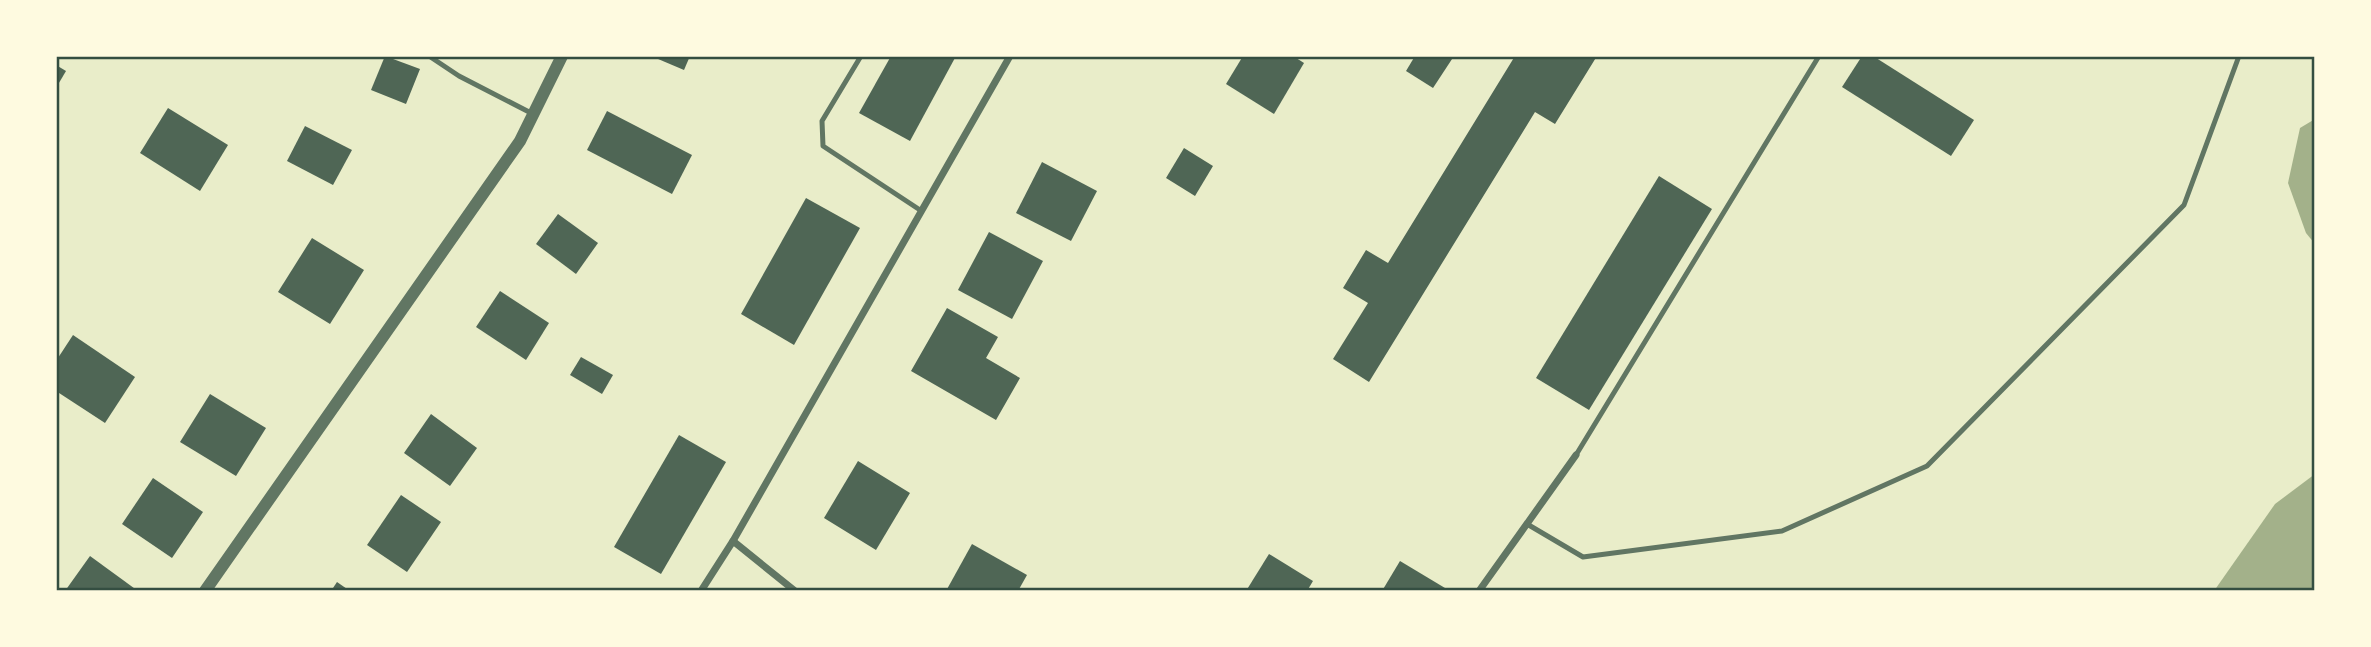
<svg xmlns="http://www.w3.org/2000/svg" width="2371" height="647" viewBox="0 0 2371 647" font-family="'Exo 2',sans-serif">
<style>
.water{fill:#a3b18a}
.building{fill:#4f6655}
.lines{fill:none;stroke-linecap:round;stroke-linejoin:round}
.service{stroke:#617663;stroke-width:5}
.minor{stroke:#617663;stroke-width:7}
.tertiary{stroke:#617663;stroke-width:12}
.neatline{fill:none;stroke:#344e41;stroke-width:2.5}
</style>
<rect width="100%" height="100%" fill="#e9edc9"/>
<g class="water">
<polygon points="2315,119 2315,244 2306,233 2288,183 2300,128"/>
<polygon points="2315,474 2315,591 2214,591 2275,504"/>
</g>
<g class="building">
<polygon points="385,56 420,69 406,104 371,90"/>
<polygon points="651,56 690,56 684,70"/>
<polygon points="891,56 956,56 910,141 859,113"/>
<polygon points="1243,56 1293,56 1304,63 1274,114 1226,84"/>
<polygon points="1415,56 1454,56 1433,88 1406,71"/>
<polygon points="1515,56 1597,56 1555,124 1535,112 1369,382 1333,359 1368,303 1343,288 1366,250 1388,263"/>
<polygon points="1862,56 1873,56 1974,120 1951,156 1842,87"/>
<polygon points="56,65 66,71 56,88"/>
<polygon points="168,108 228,145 200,191 140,153"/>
<polygon points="607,111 692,155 672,194 587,150"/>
<polygon points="305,126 352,150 333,185 287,161"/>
<polygon points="1184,148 1213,166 1195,196 1166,178"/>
<polygon points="1042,162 1097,191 1071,241 1016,213"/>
<polygon points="1659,176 1712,209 1589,410 1536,378"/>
<polygon points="806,198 860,228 794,345 741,314"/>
<polygon points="558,214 598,243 576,274 536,244"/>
<polygon points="989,232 1043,261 1012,319 958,290"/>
<polygon points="312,238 364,270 330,324 278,292"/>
<polygon points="500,291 549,323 526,360 476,327"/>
<polygon points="947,308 998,337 986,358 1020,378 996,420 911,371"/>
<polygon points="73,335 135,377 105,423 56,391 56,361"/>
<polygon points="581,357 613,375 602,394 570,375"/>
<polygon points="210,394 266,428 236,476 180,442"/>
<polygon points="431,414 477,448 450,486 404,453"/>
<polygon points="679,435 726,462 661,574 614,547"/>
<polygon points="858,461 910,493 876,550 824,518"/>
<polygon points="153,478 203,512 172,558 122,524"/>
<polygon points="401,495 441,522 407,572 367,545"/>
<polygon points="972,544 1027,575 1018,591 946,591"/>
<polygon points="1269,554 1313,581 1307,591 1246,591"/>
<polygon points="90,556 138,591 65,591"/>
<polygon points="1400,561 1450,591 1382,591"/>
<polygon points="337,582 350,591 331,591"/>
</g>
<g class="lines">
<g class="service">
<polyline points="429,56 459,76 533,114"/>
<polyline points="861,56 822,121 823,146 920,210"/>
<polyline points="1576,455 1819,56"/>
<polyline points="1527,524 1583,557 1782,531 1927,466 2184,205 2239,56"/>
</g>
<g class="minor">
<polyline points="733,541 795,591"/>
<polyline points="701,591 733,541 1010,56"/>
<polyline points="1479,591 1576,455"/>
</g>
<polyline class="tertiary" points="205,591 520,141 562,56"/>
</g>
<rect width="2371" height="647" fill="none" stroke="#fefae0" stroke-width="116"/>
<rect x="58" y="58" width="2255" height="531" class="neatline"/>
</svg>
